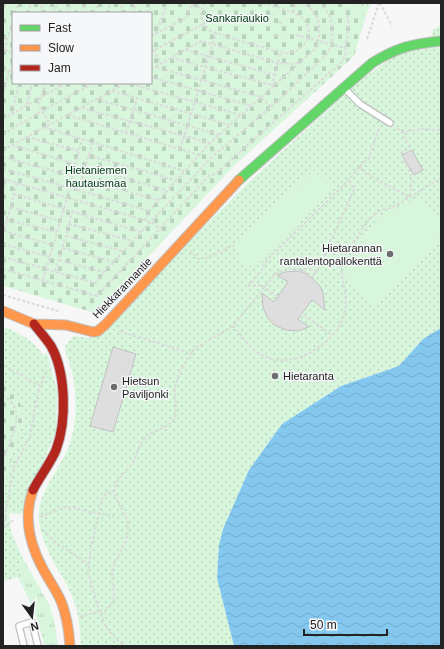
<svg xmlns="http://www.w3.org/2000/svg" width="444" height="649" viewBox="0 0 444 649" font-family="Arial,sans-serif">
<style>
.grass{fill:url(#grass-tufts)}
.forest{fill:url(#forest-crowns)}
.cemetery{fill:url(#cemetery-stones);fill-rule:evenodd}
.park{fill:url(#park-dots)}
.pitch{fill:#d8f6dc}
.water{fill:url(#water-waves)}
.building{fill:#dedede;stroke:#c1c1c1}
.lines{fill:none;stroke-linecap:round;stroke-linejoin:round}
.lane-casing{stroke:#bfbfbf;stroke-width:8}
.fast-casing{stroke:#bfbfbf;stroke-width:11}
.slow-casing{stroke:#bfbfbf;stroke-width:11}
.jam-casing{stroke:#bfbfbf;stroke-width:11}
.path{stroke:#dadada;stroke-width:2;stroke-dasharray:3 2;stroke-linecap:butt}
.lane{stroke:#fefefe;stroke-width:5.5}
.fast{stroke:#63d668;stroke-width:9}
.slow{stroke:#ff974d;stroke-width:9}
.jam{stroke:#b3261e;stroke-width:9}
.poi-dot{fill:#6d6d6d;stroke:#f6f7f8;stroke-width:1.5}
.labels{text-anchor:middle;stroke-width:3;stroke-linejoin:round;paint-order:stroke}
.park-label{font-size:11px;fill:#044016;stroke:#f6f7f8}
.poi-label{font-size:11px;fill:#232323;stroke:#f6f7f8;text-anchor:start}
.street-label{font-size:11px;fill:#232323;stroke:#f6f7f8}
</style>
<defs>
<pattern id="grass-tufts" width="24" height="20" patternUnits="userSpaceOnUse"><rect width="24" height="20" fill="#d8f6dc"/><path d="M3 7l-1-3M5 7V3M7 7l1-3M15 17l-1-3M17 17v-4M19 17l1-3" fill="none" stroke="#b9d3bc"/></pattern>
<pattern id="forest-crowns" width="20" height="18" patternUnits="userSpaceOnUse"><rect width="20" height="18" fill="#d8f6dc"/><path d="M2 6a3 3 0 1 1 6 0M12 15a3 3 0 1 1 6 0" fill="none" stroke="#b9d3bc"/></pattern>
<pattern id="cemetery-stones" width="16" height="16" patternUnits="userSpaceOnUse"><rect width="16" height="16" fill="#d8f6dc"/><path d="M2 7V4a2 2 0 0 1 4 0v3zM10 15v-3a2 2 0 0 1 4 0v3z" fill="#b9d3bc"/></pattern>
<pattern id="park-dots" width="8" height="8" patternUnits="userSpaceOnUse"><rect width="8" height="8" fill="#d8f6dc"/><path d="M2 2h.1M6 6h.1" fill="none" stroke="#b9d3bc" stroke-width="1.8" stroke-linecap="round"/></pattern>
<pattern id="water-waves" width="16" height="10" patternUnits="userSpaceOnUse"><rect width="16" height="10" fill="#84c8ef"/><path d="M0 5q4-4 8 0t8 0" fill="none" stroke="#72accd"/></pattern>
</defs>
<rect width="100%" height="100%" fill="#f7f7f7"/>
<path class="grass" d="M11,532L22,557L49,604L55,625L58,646H44C40,621 29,599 18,577L3,581Z"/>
<polygon class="forest" points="346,3 371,3 366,16"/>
<g class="cemetery">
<path d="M3,3H346L366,16L354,56L234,166L95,313L3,286ZM13,13H151V83H13Z"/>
<path d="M3,385C9,389 18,395 21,402C28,424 10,466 3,488Z"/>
</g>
<g class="park">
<path d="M441,25V328L423,339L399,366L341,386L282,424L249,470L223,529L219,545L217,578L234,646H81C80,629 79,614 73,598C63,573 42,550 39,521C36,494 59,471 69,446C72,437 75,426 75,417C76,403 75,388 73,375C71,368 65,353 65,348C65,344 71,340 74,336L92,338L250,181L362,79L400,52L428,49L433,29Z"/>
<path d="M3,326C18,333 34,340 43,355L47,353L57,390L56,432L21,514L9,513L11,532L22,557L18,577L3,581V488L23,420L20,402L12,391L3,385Z"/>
</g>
<g class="pitch">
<path d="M314,170L332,187L298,221L300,224L255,268L253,266C235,268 242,254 234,245Z"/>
<polygon points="420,197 441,218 441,236 375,307 346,277 344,271 377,218"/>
</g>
<polygon class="water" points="441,328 441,646 234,646 217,578 219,545 223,529 249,470 282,424 341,386 399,366 423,339"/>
<g class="building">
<polygon points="412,150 423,170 414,175 402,155"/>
<polygon points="297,271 305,273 312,278 320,286 323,293 325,310 312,300 298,319 309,327 298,331 286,330 274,325 267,317 263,307 262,293 274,302 288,282 277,275 285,272"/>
<polygon points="113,347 136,354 113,432 90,426"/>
</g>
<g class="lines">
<defs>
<g id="lane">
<polyline points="344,88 360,104 390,123"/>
<polyline points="24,646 19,626 32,622 38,646"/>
</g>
<path id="fast" d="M239,180L372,63C398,47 412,44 441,41"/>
<g id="slow">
<polyline points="3,311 34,324 66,325 93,332 98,331 106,324 239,180"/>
<path d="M33,490C23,517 30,545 43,569C49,580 56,590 61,601C67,616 69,631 70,646"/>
</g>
<path id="jam" d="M33,490C40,476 50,464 56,450C67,421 66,373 51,346C46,338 39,331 34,324"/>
</defs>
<use href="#lane" class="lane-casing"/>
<use href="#fast" class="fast-casing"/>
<use href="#slow" class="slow-casing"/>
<use href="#jam" class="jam-casing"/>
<g class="path">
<polyline points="131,3 135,4"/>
<path d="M205,3C198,13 201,25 211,31C226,37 243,41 258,46C268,48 278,53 288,53C296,52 302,48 306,42C320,13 278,8 260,3"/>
<polyline points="380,3 392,26"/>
<polyline points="192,5 201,8"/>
<polyline points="3,12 6,3"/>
<polyline points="293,12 296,3"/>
<polyline points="15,13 18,3"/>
<polyline points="28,13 31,3"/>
<polyline points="40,13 43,3"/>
<polyline points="54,13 57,3"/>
<polyline points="68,13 71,3"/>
<polyline points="82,13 85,3"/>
<polyline points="95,13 98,3"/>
<polyline points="107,13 110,3"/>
<polyline points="120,13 123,3"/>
<polyline points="133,13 136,3"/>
<polyline points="147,13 151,3"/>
<polyline points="279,22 284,24"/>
<polyline points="156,34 167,3"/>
<polyline points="276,35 281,37"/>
<polyline points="151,36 186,18 192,3"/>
<polyline points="367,39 379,3"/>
<polyline points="151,45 161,63"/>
<path d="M345,48C348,34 351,23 345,9"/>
<polyline points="4,50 13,20"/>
<polyline points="5,50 13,53"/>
<polyline points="186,50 275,75"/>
<polyline points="151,52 205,23"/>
<polyline points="171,58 272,85"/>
<polyline points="156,67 261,97 271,107"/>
<polyline points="3,69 13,72"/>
<polyline points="151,69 201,41 278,63 294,64 301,61"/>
<polyline points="151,77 252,106"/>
<polyline points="46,83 39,103 42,111 50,124"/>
<polyline points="127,83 241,115"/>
<polyline points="272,86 281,52"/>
<polyline points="59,87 60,83"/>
<polyline points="112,91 230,125"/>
<polyline points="3,95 9,71"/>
<polyline points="96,99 220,135"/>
<polyline points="27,104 32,83"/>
<polyline points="82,108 210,143"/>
<polyline points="12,113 19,83"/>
<polyline points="68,115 199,155"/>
<polyline points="3,119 66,83"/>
<polyline points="44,127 184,171"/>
<polyline points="402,132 422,129 441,130"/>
<polyline points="126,133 137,99"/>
<polyline points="3,134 42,111 94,83"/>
<polyline points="27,137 79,151"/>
<polyline points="12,145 75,164"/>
<polyline points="180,149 216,33"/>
<polyline points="3,150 126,83"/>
<polyline points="88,155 175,180"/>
<polyline points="3,157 72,176"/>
<polyline points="85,167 166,190"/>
<polyline points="359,167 377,180 410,197 412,178 401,153 409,146 402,132 395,127"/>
<polyline points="3,169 78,190 93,142"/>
<polyline points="3,179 151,222 161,229"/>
<polyline points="82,179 158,200"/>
<polyline points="78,190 149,211"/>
<polyline points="3,191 6,179"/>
<polyline points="14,194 141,232"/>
<polyline points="11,207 60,221"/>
<polyline points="7,220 57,232"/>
<path d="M145,221L149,211L210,143L315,49C323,32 321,13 303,3"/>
<polyline points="69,224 133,241"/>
<polyline points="4,231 53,245"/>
<polyline points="3,234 17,183"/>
<polyline points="66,236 123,251"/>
<polyline points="3,244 50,257"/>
<polyline points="63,248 114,262"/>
<polyline points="190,251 200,260"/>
<polyline points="3,257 95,283 141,232 213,156 279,100 326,55 331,45 333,32 330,17 322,3"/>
<polyline points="205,259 234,245"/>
<polyline points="323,259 340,266"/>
<polyline points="59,260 104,272"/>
<polyline points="3,269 97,296 209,176 216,173 343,61 346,53 345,48 297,35"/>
<polyline points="298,270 306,272 313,277"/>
<polyline points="55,271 66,236 72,212"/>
<polyline points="312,278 317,271"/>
<polyline points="43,280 64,209 82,139"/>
<polyline points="248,286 262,270 265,262 349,180 359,167 369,158 380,126"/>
<polyline points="248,286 259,285 264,287 332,335"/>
<polyline points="3,295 58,311"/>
<path d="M233,326C242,336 251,350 264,356C293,372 340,341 345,311C349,293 338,276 342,259L367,222L370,218L381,210L390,208L402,202L441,178"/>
<polyline points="119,331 193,354"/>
<polyline points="3,365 40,386"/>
<path d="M3,395C30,413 9,438 3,462"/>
<polyline points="115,491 107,492 102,499 91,548 88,572 99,611 106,627 116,639 125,646"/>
<polyline points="40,517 64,507 75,508 89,512 114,516"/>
<polyline points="3,527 14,466 30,437 37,396 46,371"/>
<polyline points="3,528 15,519"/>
<polyline points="43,530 54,541 88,564"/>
<path d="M80,617L99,611L104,612L114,601C115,590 110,579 113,568C118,552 129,543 128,525C127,510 109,498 117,482C121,475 127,471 131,465C137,457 138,445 145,438C153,429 167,430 175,418C177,408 175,398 175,389C177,374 186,361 194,349L233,326L276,273L287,269H309L317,271L354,190L349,180"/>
</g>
<use href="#lane" class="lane"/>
<use href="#fast" class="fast"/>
<use href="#slow" class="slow"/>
<use href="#jam" class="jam"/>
</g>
<g class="poi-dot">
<circle cx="390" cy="254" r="4"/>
<circle cx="275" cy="376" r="4"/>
<circle cx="114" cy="387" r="4"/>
</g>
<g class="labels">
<g class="park-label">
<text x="237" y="22">Sankariaukio</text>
<text x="96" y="174">Hietaniemen<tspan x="96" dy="13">hautausmaa</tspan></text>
</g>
<g class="poi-label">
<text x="382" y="252" text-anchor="end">Hietarannan<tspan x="382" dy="13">rantalentopallokenttä</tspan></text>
<text x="283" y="380">Hietaranta</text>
<text x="122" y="385">Hietsun<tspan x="122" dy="13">Paviljonki</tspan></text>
</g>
<g class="street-label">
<text transform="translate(122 288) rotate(-46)" y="4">Hiekkarannantie</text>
</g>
</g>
<rect width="444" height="649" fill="none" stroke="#232323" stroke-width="8"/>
<rect x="12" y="12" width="140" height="72" fill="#f6f7f8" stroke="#a2a2a3"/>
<rect x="20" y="25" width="20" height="6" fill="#63d668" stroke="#a2a2a3"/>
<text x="48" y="32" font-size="12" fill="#232323">Fast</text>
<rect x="20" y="45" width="20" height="6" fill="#ff974d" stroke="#a2a2a3"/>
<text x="48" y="52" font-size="12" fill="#232323">Slow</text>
<rect x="20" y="65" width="20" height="6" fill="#b3261e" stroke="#a2a2a3"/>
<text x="48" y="72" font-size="12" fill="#232323">Jam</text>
<g transform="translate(32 617) rotate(165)" stroke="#f6f7f8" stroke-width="3" paint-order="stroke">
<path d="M0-3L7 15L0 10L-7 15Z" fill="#232323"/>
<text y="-6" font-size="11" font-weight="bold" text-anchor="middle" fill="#232323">N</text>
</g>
<path d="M304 629v6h83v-6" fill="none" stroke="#232323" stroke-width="2"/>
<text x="310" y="629" font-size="12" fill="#232323" stroke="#f6f7f8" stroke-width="3" paint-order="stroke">50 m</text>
</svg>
